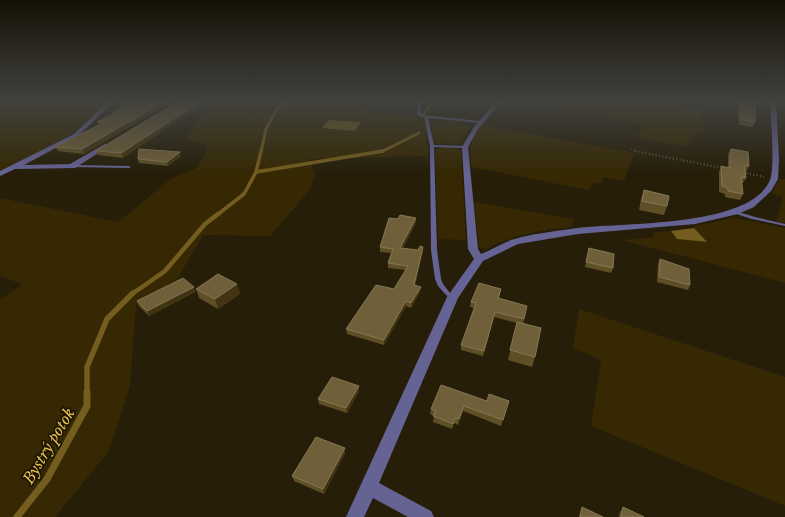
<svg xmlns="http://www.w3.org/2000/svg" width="785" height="517" viewBox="0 0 785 517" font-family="'Libre Baskerville',serif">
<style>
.green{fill:#352803}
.water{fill:#755d1f}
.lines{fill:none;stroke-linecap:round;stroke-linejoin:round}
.stream-far4{stroke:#755d1f;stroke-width:3}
.stream-far3{stroke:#755d1f;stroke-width:3.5}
.stream-far2{stroke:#755d1f;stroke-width:4.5}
.stream-far1{stroke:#755d1f;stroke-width:5.5}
.stream{stroke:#755d1f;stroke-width:7}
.path-far1{stroke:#665f4c;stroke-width:1.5;stroke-dasharray:0.5 2;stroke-linecap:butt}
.path{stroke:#665f4c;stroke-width:2;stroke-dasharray:1 2.5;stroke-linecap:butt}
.lane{fill:#656393;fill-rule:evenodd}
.street{fill:#656393;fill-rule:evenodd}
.wall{fill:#5f4f26}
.shaded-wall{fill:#423412}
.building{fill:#6f603a;stroke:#847755}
.labels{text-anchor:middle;stroke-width:3.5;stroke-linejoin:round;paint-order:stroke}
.water-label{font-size:15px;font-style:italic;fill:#e9bf50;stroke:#1c1502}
</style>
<rect width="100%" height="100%" fill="#261e09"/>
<g class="green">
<polygon points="0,101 105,101 71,135 0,171"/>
<polygon points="211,101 308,101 372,107 370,112 415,115 425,125 428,156 309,159 315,174 309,191 270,236 203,235 178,278 136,305 130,386 109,451 55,517 0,517 0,300 22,284 0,276 0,198 118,222 172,178 197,168 208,148 206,145 186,139 200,119 204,104"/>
<polygon points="508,101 654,101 702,109 701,118 704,120 705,131 695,133 686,147 637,138 642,124"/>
<path d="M435,120L456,121L462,122L469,127V129L459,144L437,143C432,139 432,128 432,122Z"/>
<path d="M482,125L613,149L634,153L624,181L603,177L601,184L593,183L589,190L471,167C471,145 468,144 482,125Z"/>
<polygon points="441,148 454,148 460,150 461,153 466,240 438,239 435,150"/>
<polygon points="779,179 785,179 785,223 776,221 783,197 772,193"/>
<path d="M474,202L574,219L571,227C542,230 512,235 487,249L479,247Z"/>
<polygon points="735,218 785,228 785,283 622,240 654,237 653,233 671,231 677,239 706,242 693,226"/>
<polygon points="579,309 785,377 785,506 591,426 601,360 573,348"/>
</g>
<g class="water">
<polygon points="329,120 361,122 355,131 322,128"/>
<polygon points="694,228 707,242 677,239 671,231"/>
</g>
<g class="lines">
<g class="stream-far4">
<polyline points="424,114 434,101"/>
<polyline points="261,152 266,129 276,110 289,101"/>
<polyline points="377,152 383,151 419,133"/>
</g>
<g class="stream-far3">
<polyline points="256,172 383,151"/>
<polyline points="217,215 244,194 256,172 261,151"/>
</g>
<polyline class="stream-far2" points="132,294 165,271 205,224 218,214"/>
<polyline class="stream-far1" points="87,393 87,367 107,319 133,293"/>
<polyline class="stream" points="17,517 47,479 87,406 87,392"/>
<polyline class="path-far1" points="631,149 638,152"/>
<g class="path">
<polyline points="635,151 722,168"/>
<polyline points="743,172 764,177"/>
</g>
<g class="lane">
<polygon points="415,101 418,101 421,105 421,114 423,115 480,121 482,122 480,123 428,118 434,145 465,146 467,147 465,148 434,147 437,250 441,279 443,284 450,293 456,297 455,298 453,299 446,295 438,286 435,279 431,250 430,146 424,117 421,117 417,114 417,105"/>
<polygon points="71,165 129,166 131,167 129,168 72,167 70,166"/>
<polygon points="733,211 735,211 755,217 785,224 785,226 752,219 733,213"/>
</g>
<g class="street">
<polygon points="108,101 115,101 78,136 24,165 70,164 105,144 109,144 109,146 75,168 15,169 0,176 0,171 74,134"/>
<path d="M496,101H502L478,129L468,147L478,249L481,254C491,250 501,244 511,240C529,234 558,231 577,228C622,222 750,228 770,180C775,168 771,117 770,101H776L779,159L778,179L771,191L754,207L738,214L695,224L578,234L518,244L483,261L458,298L379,483L431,511L434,517H408L373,498L364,517H346L447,297L474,259L468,249L462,147L474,127Z"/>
</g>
</g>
<g class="wall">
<polygon points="122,101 172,101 84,154 58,151 55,147 99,125 97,122 114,113 113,112 125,105 123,105"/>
<polygon points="179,101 123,158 98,155 96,151"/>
<polygon points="741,101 755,101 755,122 753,127 739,125 738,114"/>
<polygon points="731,149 749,166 746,172 745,171 746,178 743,183 742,183 743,194 740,200 725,197 725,194 719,192 719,172 721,166 728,168 728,154"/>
<polygon points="181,156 168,166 139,163 138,159"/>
<polygon points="644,190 667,206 664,215 639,210 641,199"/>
<polygon points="416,218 416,222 403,248 418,250 423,247 423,251 415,285 420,292 411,308 406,306 384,345 347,334 346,329 394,289 406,270 388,268 388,263 391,253 380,252 380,247"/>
<polygon points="589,248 613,268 611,273 585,267"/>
<polygon points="660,259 690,285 688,290 657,282 658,264"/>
<polygon points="237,284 240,294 218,309 199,298 196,289"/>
<polygon points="194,287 195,292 149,316 139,306 137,301"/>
<polygon points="501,289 499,298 527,306 523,324 535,357 532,367 508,360 517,323 494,317 483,356 461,350 461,345 474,308 470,307 471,302"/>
<polygon points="359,391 347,413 319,404 318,399"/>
<polygon points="487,401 509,401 501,426 463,411 458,425 454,423 452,429 433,422 434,416 430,414 431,409"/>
<polygon points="345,448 345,453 324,494 294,481 292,476"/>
<polygon points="582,507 603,517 579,517 580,512"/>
<polygon points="623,507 644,517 619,517 620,512"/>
</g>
<g class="shaded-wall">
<polygon points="165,101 172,101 84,154 82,149"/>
<polygon points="201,101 208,101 123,158 121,153"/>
<polygon points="180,152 181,156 168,166 167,162"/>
<polygon points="416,218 416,222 400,253 400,248"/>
<polygon points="423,247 423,251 414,290 414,285"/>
<polygon points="237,284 240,294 218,309 215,299"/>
<polygon points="194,287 195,292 149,316 147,311"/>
<polygon points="421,287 420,292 411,308 411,303"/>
<polygon points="406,301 406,306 384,345 384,340"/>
<polygon points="495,312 494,317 483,356 484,351"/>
<polygon points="359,386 359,391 347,413 346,408"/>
<polygon points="464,406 463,411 458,425 459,419"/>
<polygon points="345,448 345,453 324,494 323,489"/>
</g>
<g class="building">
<polygon points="127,101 165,101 82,149 55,147 105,122 97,122 117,112 113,112 131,102"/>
<polygon points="179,101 201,101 121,153 96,151"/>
<polygon points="742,101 755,101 755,122 741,120 740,109"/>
<polygon points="139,149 180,152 167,162 138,159"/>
<polygon points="731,149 748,152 749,166 744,165 746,178 741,177 743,194 728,191 728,188 722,186 721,166 730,168"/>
<polygon points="644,190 669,196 667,206 642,201"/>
<polygon points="400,215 416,218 400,248 418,250 420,246 423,247 414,285 421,287 411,303 406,301 384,340 346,329 376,285 394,289 408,266 388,263 393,249 380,247 389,218 398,219"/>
<polygon points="589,248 614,254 613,268 586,262"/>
<polygon points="660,259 689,269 690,285 659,277"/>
<polygon points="218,274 237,284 215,299 196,289"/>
<polygon points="183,278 194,287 147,311 137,301"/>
<polygon points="479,283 501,289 498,298 527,306 524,319 495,312 484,351 461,345 476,303 471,302"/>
<polygon points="517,322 541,328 535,357 510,350"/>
<polygon points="332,377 359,386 346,408 318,399"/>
<polygon points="441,385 487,401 489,394 509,401 503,420 464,406 459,419 455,418 453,424 433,416 436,411 431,409"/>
<polygon points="316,437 345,448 323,489 292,476"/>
<polygon points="582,507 603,517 580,517"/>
<polygon points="623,507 644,517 621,517"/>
</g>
<linearGradient id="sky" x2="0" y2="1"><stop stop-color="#151005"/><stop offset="0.58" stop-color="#41413e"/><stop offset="1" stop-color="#41413e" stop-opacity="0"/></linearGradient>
<rect width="785" height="174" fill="url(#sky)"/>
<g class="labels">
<g class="water-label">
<text transform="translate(49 446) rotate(-59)" y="5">Bystrý potok</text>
</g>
</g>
</svg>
